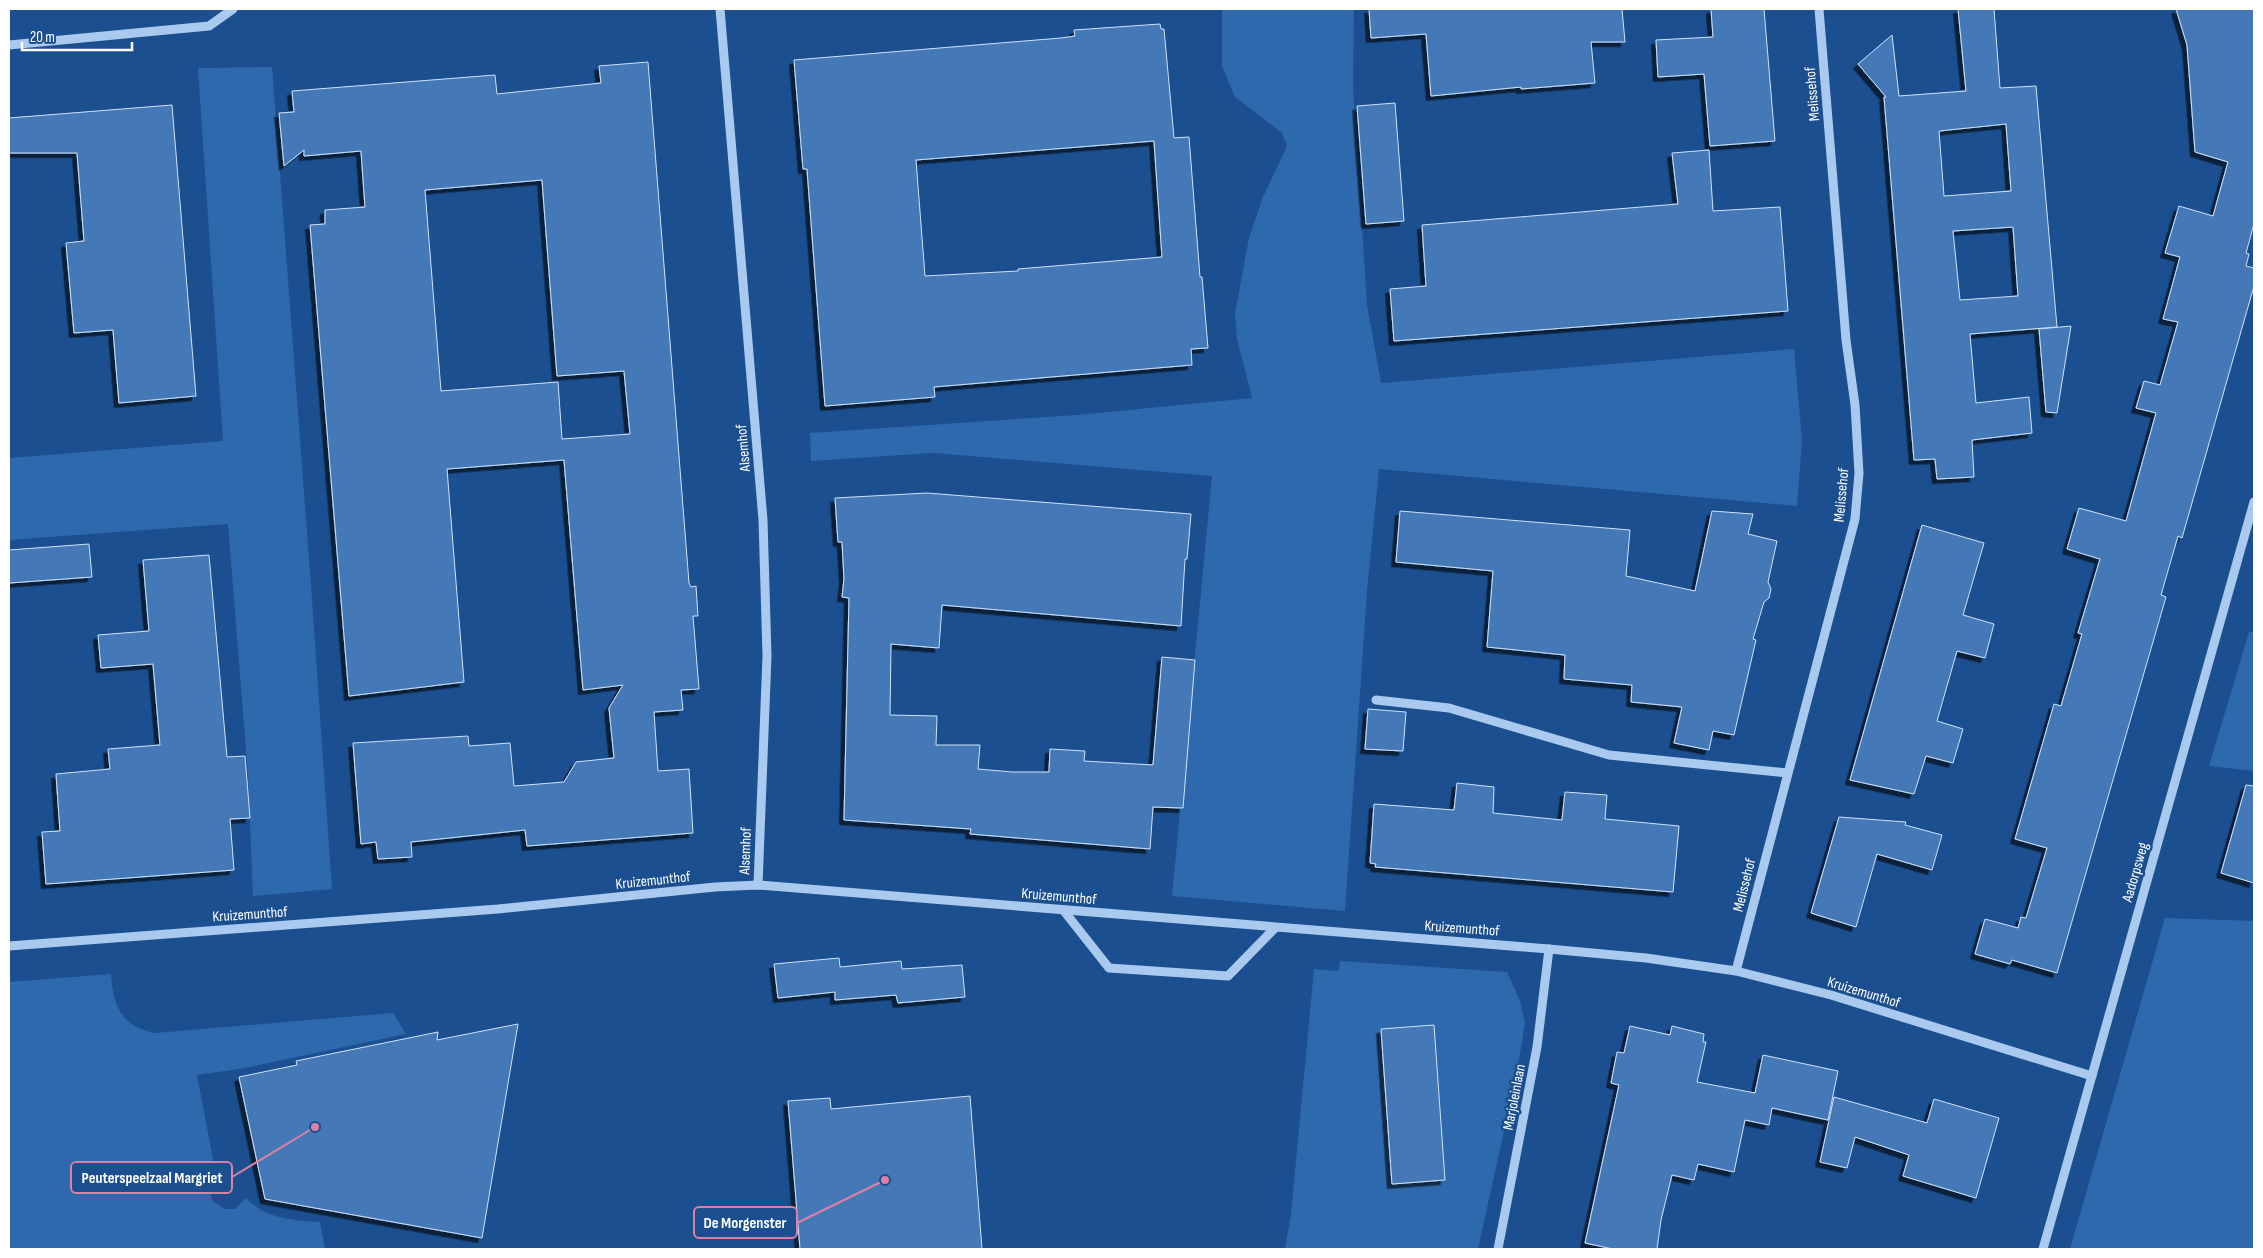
<svg xmlns="http://www.w3.org/2000/svg" width="2263" height="1258" viewBox="0 0 2263 1258" font-family="'Sofia Sans Condensed',sans-serif">
<style>
.green{fill:#2e69ad}
.building{fill:#4478b7;stroke:#cfe3fa;fill-rule:evenodd;filter:url(#shadow)}
.lines{fill:none;stroke-linecap:round;stroke-linejoin:round}
.minor{stroke:#a9c9ee;stroke-width:9}
.labels{text-anchor:middle;stroke-width:5;stroke-linejoin:round;paint-order:stroke}
.street-label{font-size:15px;fill:#fff;stroke:#1b4f8f}
.leader{fill:none;stroke:#dd80a5;stroke-width:2}
.callout-dot{fill:#dd80a5;stroke:#1b4f8f;stroke-width:2}
.callout{fill:#1b4f8f;stroke:#dd80a5;stroke-width:2}
.callout-label{font-size:16px;text-anchor:middle;font-weight:bold;fill:#fff}
</style>
<defs>
<filter id="shadow"><feDropShadow dx="-4.5" dy="4.5" stdDeviation="0" flood-color="#0009"/></filter>
</defs>
<rect width="100%" height="100%" fill="#1b4f8f"/>
<g class="green">
<polygon points="1222,9 1354,9 1353,86 1367,305 1381,383 1794,349 1802,440 1797,506 1379,469 1367,592 1345,911 1172,896 1212,476 933,453 811,461 810,433 1077,415 1252,398 1237,339 1235,314 1249,238 1263,197 1287,146 1282,133 1235,97 1222,66"/>
<polygon points="272,67 311,585 332,889 253,896 248,775 228,524 9,540 9,458 223,441 198,68"/>
<polygon points="2249,632 2254,632 2254,771 2209,766"/>
<polygon points="2165,918 2254,921 2254,1249 2070,1249"/>
<polygon points="1340,961 1507,972 1520,1001 1525,1023 1517,1072 1478,1249 1285,1249 1291,1214 1314,969 1339,971"/>
<path d="M111,974C113,1006 121,1026 155,1033L393,1013L406,1034L240,1069L197,1075L216,1175L210,1191L212,1200L224,1209H235L246,1198C266,1219 292,1220 320,1222L325,1249H9V982Z"/>
</g>
<g class="building">
<polygon points="1369,9 1622,9 1625,42 1591,42 1595,83 1521,89 1521,87 1431,96 1426,34 1371,38"/>
<polygon points="1711,9 1764,9 1775,141 1710,146 1704,74 1658,77 1656,40 1713,37"/>
<path d="M1958,9H1994L2000,88L2036,86L2057,327L1970,334L1976,403L2029,397L2032,433L1972,440L1974,477L1937,479L1935,459L1914,460L1884,97H1886L1858,64L1892,35L1899,96L1966,91ZM2006,124L2011,191L1944,196L1939,131ZM2013,227L2018,296L1960,300L1953,231Z"/>
<polygon points="2176,9 2254,9 2254,224 2246,253 2249,254 2246,266 2254,268 2254,286 2182,538 2178,536 2161,595 2166,597 2057,973 2012,960 2010,964 1975,954 1985,919 2018,928 2021,917 2026,918 2047,848 2015,839 2054,704 2061,706 2082,634 2078,633 2100,559 2067,549 2079,508 2126,521 2156,413 2136,408 2144,381 2160,385 2178,322 2163,319 2180,257 2165,253 2179,206 2213,216 2228,162 2195,152 2187,45"/>
<path d="M1160,24L1161,29H1164L1174,138L1189,137L1200,277H1202L1208,348L1191,349L1192,365L934,387L935,397L825,406L807,169H803L794,60L1061,38L1075,36L1074,30ZM1154,141L1162,257L1018,269V271L925,276L916,160Z"/>
<path d="M648,62L689,583L691,587L696,586L698,616H693L699,689L681,690L683,710L654,712L658,771L689,769L693,833L527,846L525,830L411,842L412,857L378,859L376,842L361,844L353,743L468,736L469,746L510,743L514,786L564,782L576,762L614,758L609,708L623,685L583,690L564,460L447,469L464,682L349,696L310,225L325,224V210L365,207L361,151L304,156V150L284,166L279,113L294,112L292,91L495,75L497,94L601,83L599,66ZM542,180L557,376L624,371L630,434L562,439L558,382L441,391L425,190Z"/>
<polygon points="1395,103 1404,221 1366,224 1357,106"/>
<polygon points="172,105 196,396 119,403 113,330 74,333 66,243 84,241 77,153 9,153 9,118"/>
<polygon points="1709,150 1713,211 1780,207 1788,311 1394,341 1390,289 1426,286 1422,225 1678,204 1672,153"/>
<polygon points="2071,326 2057,413 2046,412 2039,329"/>
<polygon points="927,493 1191,514 1187,559 1185,559 1181,626 942,605 939,648 891,644 890,715 937,716 936,745 980,745 978,769 1012,772 1049,772 1050,749 1085,751 1084,761 1153,765 1162,657 1195,660 1183,808 1153,807 1150,849 970,834 971,829 844,820 849,598 842,597 844,579 842,542 838,542 835,498"/>
<polygon points="1400,511 1630,530 1626,576 1695,591 1712,511 1753,514 1748,534 1777,541 1768,582 1771,589 1769,598 1764,602 1753,639 1756,640 1734,735 1713,731 1709,750 1674,743 1682,707 1631,702 1632,685 1564,679 1565,655 1487,647 1493,571 1396,562"/>
<polygon points="1922,525 1984,543 1963,615 1994,624 1985,658 1957,651 1937,721 1963,729 1953,763 1926,756 1914,794 1850,780"/>
<polygon points="89,544 92,577 9,583 9,550"/>
<polygon points="209,555 227,757 245,756 250,818 230,819 234,870 46,884 42,832 60,831 56,774 110,769 108,749 160,745 153,664 101,668 98,635 149,631 143,560"/>
<polygon points="1368,709 1406,712 1403,751 1365,749"/>
<polygon points="1457,783 1494,787 1493,813 1562,820 1565,792 1607,795 1605,819 1679,826 1673,892 1375,867 1376,864 1370,863 1374,804 1454,810"/>
<polygon points="2246,785 2254,786 2254,883 2221,873"/>
<polygon points="1839,817 1906,822 1905,825 1942,835 1932,870 1877,854 1856,927 1811,913"/>
<polygon points="839,958 840,967 901,961 902,969 962,965 965,997 898,1003 896,995 835,1000 835,992 778,998 774,964"/>
<polygon points="518,1024 482,1238 265,1199 239,1077 297,1065 296,1061 438,1032 437,1040"/>
<polygon points="1434,1025 1445,1180 1392,1184 1381,1029"/>
<polygon points="1630,1026 1670,1035 1672,1026 1704,1034 1703,1042 1706,1042 1697,1082 1755,1093 1763,1055 1838,1071 1828,1120 1772,1108 1769,1125 1745,1120 1734,1172 1698,1164 1694,1180 1672,1175 1661,1220 1657,1249 1613,1249 1585,1243 1619,1085 1611,1083 1617,1052 1624,1053"/>
<polygon points="970,1096 982,1249 800,1249 788,1101 830,1098 831,1109"/>
<polygon points="1834,1097 1927,1123 1934,1099 1999,1118 1976,1198 1903,1176 1909,1155 1855,1137 1847,1168 1820,1162"/>
</g>
<g class="lines">
<g class="minor">
<polyline points="720,9 763,520 767,656 758,885"/>
<polyline points="9,45 209,26 233,9"/>
<polyline points="1376,700 1449,708 1609,755 1787,773"/>
<polyline points="1064,911 1109,968 1228,976 1275,928"/>
<polyline points="9,946 498,909 715,887 758,885 1549,949 1646,958 1736,971 1831,995 2092,1076"/>
<polyline points="1736,971 1855,519 1859,473 1855,405 1846,340 1819,9"/>
<polyline points="1498,1249 1537,1047 1549,949"/>
<polyline points="2043,1249 2254,502"/>
</g>
</g>
<g class="labels">
<g class="street-label">
<text transform="translate(1812 94) rotate(-95)" y="5">Melissehof</text>
<text transform="translate(743 448) rotate(-95)" y="5">Alsemhof</text>
<text transform="translate(1841 495) rotate(-85)" y="5">Melissehof</text>
<text transform="translate(745 851) rotate(-88)" y="5">Alsemhof</text>
<text transform="translate(2135 872) rotate(-74)" y="5">Aadorpsweg</text>
<text transform="translate(653 880) rotate(-6)" y="5">Kruizemunthof</text>
<text transform="translate(1744 885) rotate(-76)" y="5">Melissehof</text>
<text transform="translate(1059 896) rotate(5)" y="5">Kruizemunthof</text>
<text transform="translate(250 914) rotate(-4)" y="5">Kruizemunthof</text>
<text transform="translate(1462 928) rotate(4)" y="5">Kruizemunthof</text>
<text transform="translate(1864 992) rotate(17)" y="5">Kruizemunthof</text>
<text transform="translate(1514 1097) rotate(-79)" y="5">Marjoleinlaan</text>
</g>
</g>
<path class="leader" d="M315 1127L232 1177M885 1180L797 1223"/>
<g class="callout-dot">
<circle cx="315" cy="1127" r="5"/>
<circle cx="885" cy="1180" r="5"/>
</g>
<g class="callout">
<rect x="71" y="1162" width="161" height="31" rx="5"/>
<rect x="694" y="1207" width="103" height="31" rx="5"/>
</g>
<g class="callout-label">
<text x="152" y="1183">Peuterspeelzaal Margriet</text>
<text x="745" y="1228">De Morgenster</text>
</g>
<rect width="2263" height="1258" fill="none" stroke="#ffffff" stroke-width="20"/>
<path d="M22 42v8h110v-8" fill="none" stroke="#ffffff" stroke-width="2.5"/>
<text x="30" y="42" font-size="15" fill="#ffffff" stroke="#1b4f8f" stroke-width="4" paint-order="stroke">20 m</text>
</svg>
